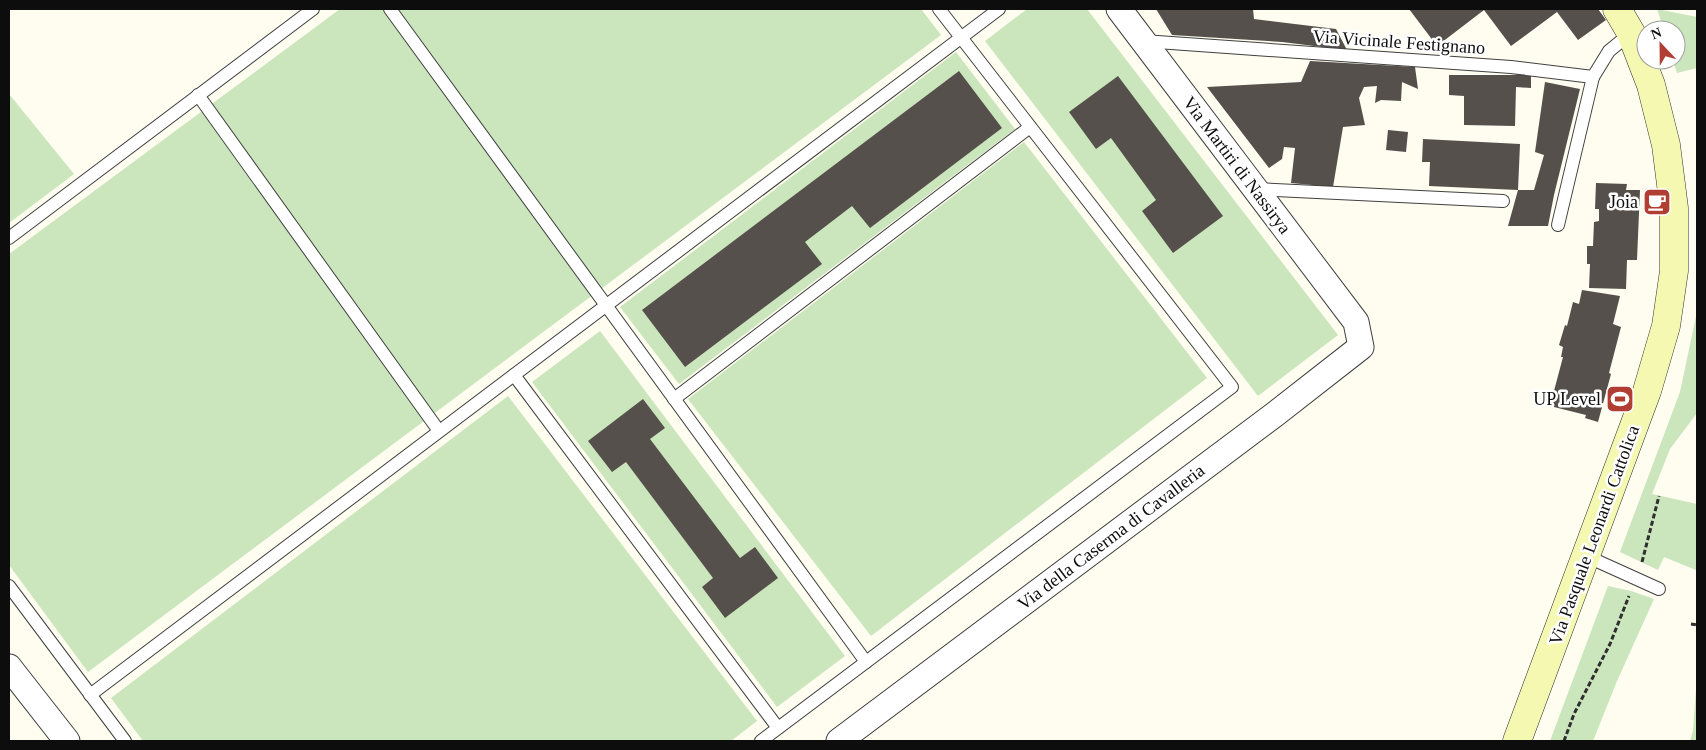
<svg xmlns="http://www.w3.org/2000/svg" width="1706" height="750" viewBox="0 0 1706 750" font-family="'Times New Roman',serif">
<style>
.green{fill:#cbe5bc}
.building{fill:#55504b}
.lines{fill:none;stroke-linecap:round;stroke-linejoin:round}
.lane-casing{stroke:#404040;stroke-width:14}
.street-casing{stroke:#404040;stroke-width:27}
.secondary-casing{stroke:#2f2f2f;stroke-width:29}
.path{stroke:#2f2f2f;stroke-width:3;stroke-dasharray:5 2.5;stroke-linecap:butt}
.lane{stroke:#fff;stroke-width:12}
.street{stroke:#fff;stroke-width:25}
.secondary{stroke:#f5f8b0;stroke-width:28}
.labels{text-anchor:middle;stroke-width:5;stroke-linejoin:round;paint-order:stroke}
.street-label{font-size:18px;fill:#0d0d0d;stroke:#fff}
.poi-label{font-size:18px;fill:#0d0d0d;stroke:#fff;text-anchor:end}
</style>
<rect width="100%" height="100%" fill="#fefdef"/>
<g class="green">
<polygon points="340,9 921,9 941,35 88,672 9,565 9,254"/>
<polygon points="1027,9 1087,9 1338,335 1258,396 985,41"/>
<polygon points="1657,9 1697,17 1697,68 1677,73 1673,60 1676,60 1676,30 1664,30"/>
<polygon points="956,52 1015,129 679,384 620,307"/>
<polygon points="9,94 74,174 9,223"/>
<polygon points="1024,142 1207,378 871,636 688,399"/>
<polygon points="1697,303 1697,413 1670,449 1652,494 1697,504 1697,578 1696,570 1664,557 1658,570 1620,552 1680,392 1696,316"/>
<polygon points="600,331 845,656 777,707 532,382"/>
<polygon points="508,396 757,721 731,741 143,741 111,698"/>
<polygon points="1608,586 1631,591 1654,599 1617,681 1593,741 1550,741"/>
<polygon points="1697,675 1697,741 1690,741 1693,730"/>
</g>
<g class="building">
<polygon points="1156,9 1253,9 1254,19 1336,29 1347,50 1282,42 1172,35"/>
<polygon points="1409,9 1598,9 1606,20 1578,40 1557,12 1511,46 1484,10 1437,46"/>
<polygon points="1310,61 1415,67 1418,89 1402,82 1401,101 1381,100 1375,103 1377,86 1364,87 1359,98 1365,125 1343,127 1333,187 1291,183 1295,148 1284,147 1282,159 1269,168 1207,87 1301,82"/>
<polygon points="959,71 1002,128 870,228 852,206 805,242 822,264 685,367 642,310"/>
<polygon points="1449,75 1531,75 1531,88 1516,87 1515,126 1464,125 1464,96 1449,95"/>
<polygon points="1118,76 1223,216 1173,253 1142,211 1156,200 1111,138 1096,149 1069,112"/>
<polygon points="1545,82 1580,89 1554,195 1548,226 1508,226 1518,190 1534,190 1544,155 1535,152"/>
<polygon points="1388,130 1408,132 1406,152 1386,150"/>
<polygon points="1423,139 1520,144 1518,190 1429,186 1430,162 1422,162"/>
<polygon points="1596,183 1627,184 1626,190 1640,190 1637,260 1627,260 1626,289 1589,288 1590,264 1587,264 1587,246 1593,246 1594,222 1599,221 1599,209 1595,209"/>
<polygon points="1582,290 1620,296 1613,324 1621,327 1609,373 1611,374 1598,422 1585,418 1586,415 1550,406 1563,357 1561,357 1563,347 1559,345 1565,325 1567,326 1573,302 1579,304"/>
<polygon points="643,399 665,428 650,439 740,558 755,547 778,578 725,618 702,587 713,578 626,462 612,472 588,441"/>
</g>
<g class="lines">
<defs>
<g id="lane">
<polyline points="390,9 866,662"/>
<polyline points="1143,41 1511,67 1593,77 1609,51 1631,33"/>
<polyline points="198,95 439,431"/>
<polyline points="1255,189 1503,201"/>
<polyline points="1558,225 1593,77"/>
<polyline points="9,238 313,9"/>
<polyline points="514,375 778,728"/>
<polyline points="674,399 1030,127"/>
<polyline points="1586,556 1659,589"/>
<polyline points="9,586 125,741"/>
<polyline points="90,695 999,9"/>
<polyline points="761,741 1232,387 939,9"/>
</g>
<g id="street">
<polyline points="9,667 67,741"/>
<polyline points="839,741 1274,415 1361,347 1356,322 1119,9"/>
</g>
<polyline id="secondary" points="1517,741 1647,391 1666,326 1674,271 1674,208 1666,145 1651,85 1631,33 1617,9"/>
</defs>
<use href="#lane" class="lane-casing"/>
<use href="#street" class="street-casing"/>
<use href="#secondary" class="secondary-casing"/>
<g class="path">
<polyline points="1642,562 1659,496"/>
<polyline points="1691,624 1697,625"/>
<polyline points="1564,741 1574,714 1610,644 1629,596"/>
</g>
<use href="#lane" class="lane"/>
<use href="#street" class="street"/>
<use href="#secondary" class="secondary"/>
</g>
<defs>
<symbol id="cafe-square" viewBox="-11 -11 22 22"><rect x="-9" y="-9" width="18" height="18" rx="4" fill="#b13e32" stroke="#fff"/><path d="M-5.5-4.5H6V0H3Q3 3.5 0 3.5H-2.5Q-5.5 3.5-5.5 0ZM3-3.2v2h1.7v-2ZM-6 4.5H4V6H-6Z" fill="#fff"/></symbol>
<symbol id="stadium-square" viewBox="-11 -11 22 22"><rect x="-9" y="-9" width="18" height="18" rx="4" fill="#b13e32" stroke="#fff"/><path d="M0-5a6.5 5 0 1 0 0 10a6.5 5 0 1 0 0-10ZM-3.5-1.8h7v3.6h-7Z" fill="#fff"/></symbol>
</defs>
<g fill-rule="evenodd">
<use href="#cafe-square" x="1641" y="186" width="32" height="32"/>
<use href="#stadium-square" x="1604" y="383" width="32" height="32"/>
</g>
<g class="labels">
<g class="street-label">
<text transform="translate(1399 42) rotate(4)" y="6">Via Vicinale Festignano</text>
<text transform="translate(1237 165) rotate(53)" y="6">Via Martiri di Nassirya</text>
<text transform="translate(1594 535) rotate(-70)" y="6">Via Pasquale Leonardi Cattolica</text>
<text transform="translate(1111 537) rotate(-37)" y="6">Via della Caserma di Cavalleria</text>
</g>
<g class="poi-label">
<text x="1638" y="208">Joia</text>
<text x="1601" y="405">UP Level</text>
</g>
</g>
<rect width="1706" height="750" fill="none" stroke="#0d0d0d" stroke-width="20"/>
<g transform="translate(1661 45) rotate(338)"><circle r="24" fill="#ffffff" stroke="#9e9e9e"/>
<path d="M0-4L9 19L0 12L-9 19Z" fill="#b13e32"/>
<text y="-8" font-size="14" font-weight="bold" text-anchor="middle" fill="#0d0d0d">N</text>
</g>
</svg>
